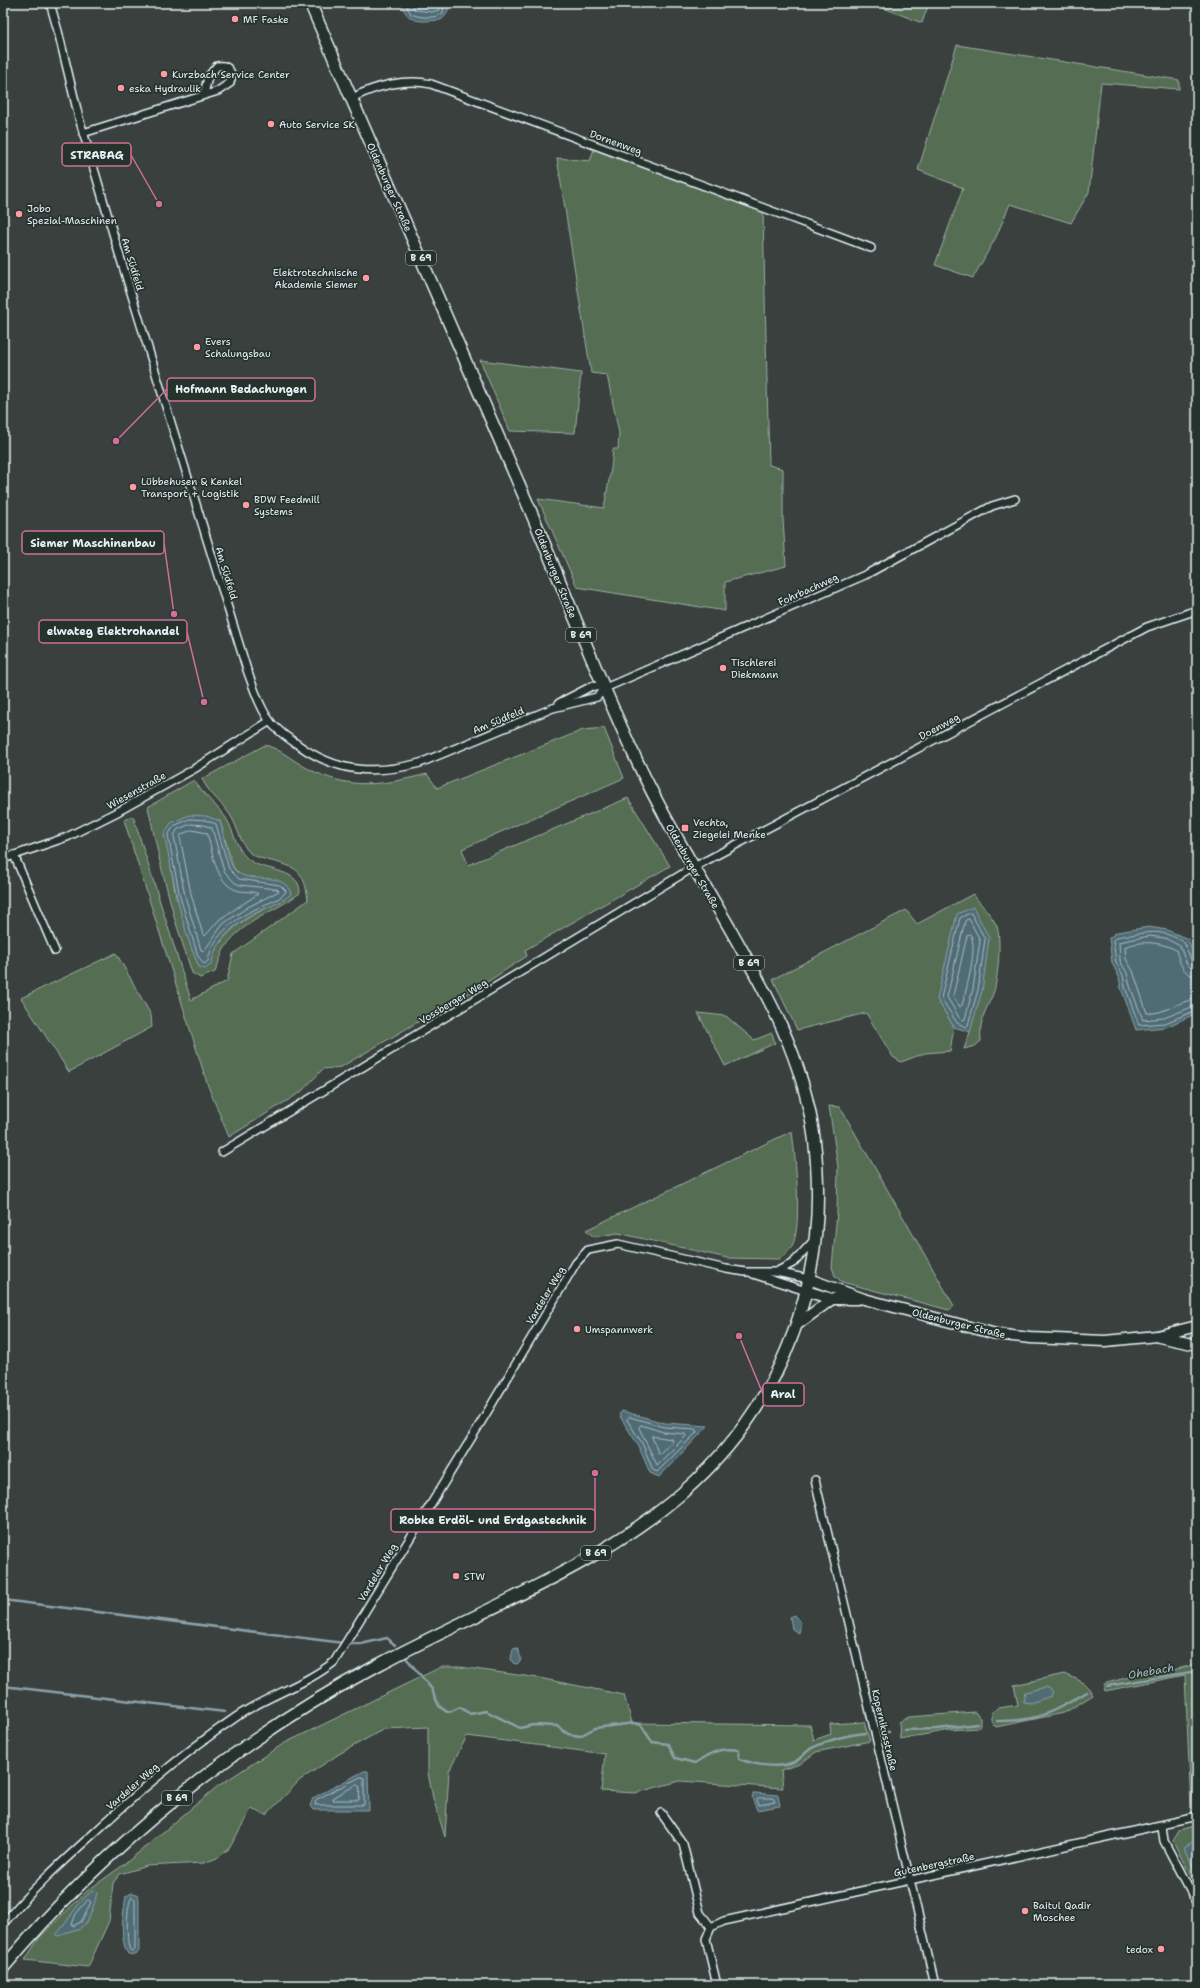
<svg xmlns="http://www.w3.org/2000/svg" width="1200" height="1988" viewBox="0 0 1200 1988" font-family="'Shantell Sans',sans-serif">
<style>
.green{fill:#546d53;stroke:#9eafa6;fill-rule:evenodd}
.water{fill:#506c75;stroke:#8da1a9}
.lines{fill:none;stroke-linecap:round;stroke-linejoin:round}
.shore{stroke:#abbcc4;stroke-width:1}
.stream{stroke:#8da1a9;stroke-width:2.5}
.minor-casing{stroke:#e8f1f8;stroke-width:10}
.secondary-casing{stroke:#e8f1f8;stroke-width:13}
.primary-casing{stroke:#e8f1f8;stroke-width:14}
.minor{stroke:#26332d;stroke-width:7}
.secondary{stroke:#26332d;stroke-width:10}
.primary{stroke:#26332d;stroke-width:11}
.poi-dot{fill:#ff9aa2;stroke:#26332d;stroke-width:1.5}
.labels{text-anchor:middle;stroke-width:3.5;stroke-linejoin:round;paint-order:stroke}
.shield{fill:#26332d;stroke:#aeb8bb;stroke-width:1}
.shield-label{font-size:9px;font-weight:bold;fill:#e8f1f8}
.poi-label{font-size:10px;fill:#e8f1f8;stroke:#26332d;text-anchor:start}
.street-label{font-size:10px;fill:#e8f1f8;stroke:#26332d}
.water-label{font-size:11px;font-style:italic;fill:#abbcc4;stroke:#26332d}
.leader{fill:none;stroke:#d16f9a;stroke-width:1.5}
.callout-dot{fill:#d16f9a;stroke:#26332d;stroke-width:1.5}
.callout{fill:#26332d;stroke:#d16f9a;stroke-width:1.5}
.callout-label{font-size:11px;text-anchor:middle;font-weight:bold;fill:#e8f1f8}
</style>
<rect width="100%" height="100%" fill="#39403e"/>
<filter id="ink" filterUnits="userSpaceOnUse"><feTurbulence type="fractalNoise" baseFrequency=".025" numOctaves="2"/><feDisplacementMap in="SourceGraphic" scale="8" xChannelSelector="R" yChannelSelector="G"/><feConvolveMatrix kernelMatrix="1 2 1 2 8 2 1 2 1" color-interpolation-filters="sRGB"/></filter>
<g filter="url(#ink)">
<g class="green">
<polygon points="871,3 929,3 922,23"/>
<polygon points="957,45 1179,80 1179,89 1101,83 1089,192 1071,223 1010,204 996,237 973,278 935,265 963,188 918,170"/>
<polygon points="594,149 763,212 769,465 783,469 783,519 786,566 725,582 725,611 577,587 538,499 604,508 611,469 613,449 618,449 619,433 607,375 591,373 557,158 590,161"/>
<polygon points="480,360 581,373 575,433 510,431"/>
<path d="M604,728L624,778L462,849L468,865L628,798L670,866L525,950L527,956L430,1019L428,1016L341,1067L323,1069L301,1092L229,1137L208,1086L124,820L133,816L191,1000L227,981L233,954L308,900C304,869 297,867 267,860C262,858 254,857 250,853C241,844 239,832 233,820C225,804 210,796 202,779L265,745C281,749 293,761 307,768C350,791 383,785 427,774L437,788L583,730Z"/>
<path d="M194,780C203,795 216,804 226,818C235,832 236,853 252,862C266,871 301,869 300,893C275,912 239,922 223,951C220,958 218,965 215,972L200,978L192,973L175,920L160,862L148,807ZM220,821L233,867L242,877H255L284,900C254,914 229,924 213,955L176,898L171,868Z"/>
<path d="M973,894C980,904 990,913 996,924C1002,935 998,982 993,994C985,1012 979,1020 981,1041L975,1046L964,1049L970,1032L937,999L954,1027L950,1051L925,1053L901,1062L893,1057L866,1013L797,1030L773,979L906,910L917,924Z"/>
<polygon points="116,953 151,1015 152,1027 69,1072 21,998"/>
<polygon points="698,1013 726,1016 754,1040 772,1033 775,1043 725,1066"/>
<polygon points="829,1106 840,1107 954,1306 949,1310 842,1282 835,1276 832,1267 837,1213 838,1167"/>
<path d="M792,1131C795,1155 803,1226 792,1246C789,1252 784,1256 779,1259L727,1258L618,1233L594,1237L586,1230Z"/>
<polygon points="1197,1664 1197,1721 1191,1808 1185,1675 1105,1691 1103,1684 1152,1671 1153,1675"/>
<polygon points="441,1667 460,1667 539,1678 624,1695 632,1723 810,1725 814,1740 831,1734 830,1724 864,1722 870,1741 816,1752 800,1764 781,1770 783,1788 680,1781 635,1793 601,1791 605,1754 467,1736 449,1771 445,1837 433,1798 428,1773 428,1727 384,1729 339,1754 300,1780 266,1815 251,1809 229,1849 217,1858 204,1863 147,1866 120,1874 113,1883 109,1921 88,1967 25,1960 39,1938 87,1891 126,1863 218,1786 283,1744"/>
<path d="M1064,1674C1078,1679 1086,1682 1093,1695L1064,1713L996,1727L992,1723V1712L998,1708L1018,1705L1014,1685Z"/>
<polygon points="975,1712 980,1718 980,1725 977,1728 950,1730 900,1739 899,1722 909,1717"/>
<polygon points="1197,1826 1197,1889 1173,1841 1179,1831"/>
</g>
<g class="water">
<path d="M404,3H448C449,12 447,15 441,20C423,21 410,25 402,6Z"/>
<path d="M189,815L206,816L220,821C223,831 228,862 234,869C248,887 284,868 291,894C280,905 265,907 252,915C234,925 214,941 212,964L205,969L199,967C180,925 174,879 164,834L171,823Z"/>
<polygon points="973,907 989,938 982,991 970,1032 954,1027 937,999 957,914"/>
<polygon points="1149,927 1167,930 1188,939 1196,962 1197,1013 1166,1027 1136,1030 1121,988 1119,977 1112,963 1109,938 1117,932"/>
<polygon points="622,1411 665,1423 708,1426 659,1477 650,1473 638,1445 619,1415"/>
<polygon points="795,1615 801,1622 799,1633 792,1629 790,1617"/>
<polygon points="517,1648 521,1658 520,1662 517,1664 513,1663 511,1659 513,1649"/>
<polygon points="1046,1687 1049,1688 1053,1692 1051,1696 1031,1703 1023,1702 1025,1692"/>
<polygon points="364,1771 368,1771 369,1810 313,1810 310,1806 313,1798"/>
<polygon points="755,1793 778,1795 780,1806 757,1810 752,1798 753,1794"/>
<polygon points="1192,1842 1197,1843 1197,1874 1183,1847"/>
<path d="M92,1891L97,1892C95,1903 89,1925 78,1929C71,1931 65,1932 59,1936L56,1935C70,1920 76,1903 92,1891Z"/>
<path d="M132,1893L137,1894L139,1898V1951L136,1955L128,1954C119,1940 123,1913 126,1896Z"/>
</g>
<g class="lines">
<g class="shore">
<path d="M407,3V7L411,14C420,18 436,19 443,13L444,3"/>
<polyline points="412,3 415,10 432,12 439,10 439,3"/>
<path d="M190,819L205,820L216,824L229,869L239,879L280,885L286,891C282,899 270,902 262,906C239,916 212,934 208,961L204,964L198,956L180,897L168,835L174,826Z"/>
<polygon points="191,824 204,825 212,828 224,871 235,883 240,885 277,889 279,891 248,907 223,924 204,951 201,950 185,896 174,836 177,830"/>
<path d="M192,830L207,833C213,852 215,882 236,890C243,893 252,890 258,894L220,919L205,936L203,935L191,894L180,837L181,835Z"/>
<polygon points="971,913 985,939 978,990 968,1025 966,1027 957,1023 941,998 960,918"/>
<polygon points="969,919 980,940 973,989 965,1019 963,1020 960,1019 947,997 965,921"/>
<path d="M970,934C979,945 966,991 962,1005L960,1007L953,996L967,936Z"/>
<path d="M1197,965L1192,962L1184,942C1161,930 1156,931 1131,935C1124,936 1119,935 1113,940L1116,962L1123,975L1125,987L1139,1025L1165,1023L1197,1010"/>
<path d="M1197,970C1185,969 1184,955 1180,946L1165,938L1149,936L1119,942L1120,961L1127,973L1130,986L1143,1020L1164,1018L1197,1005"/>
<path d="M1197,976C1182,975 1180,962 1176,950C1161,942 1141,940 1125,947L1126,959L1133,971L1147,1013C1165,1015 1179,1000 1197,999"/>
<polygon points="630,1417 664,1427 695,1429 697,1432 657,1472 653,1470 642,1443 627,1420"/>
<polygon points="641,1425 663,1432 685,1434 686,1436 657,1465 639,1428"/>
<polygon points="652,1436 672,1439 673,1441 659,1454"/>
<polygon points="361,1777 364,1778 364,1805 315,1805 316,1800"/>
<polygon points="357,1785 360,1787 359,1800 333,1800 334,1797"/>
<polygon points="759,1798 773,1798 775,1802 759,1805 757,1800"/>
<path d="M132,1897L135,1899V1948L133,1951L130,1950C126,1942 126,1903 132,1897Z"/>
<polygon points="88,1900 91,1902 81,1922 73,1926 72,1924 76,1914"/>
</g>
<g class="stream">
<polyline points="3,1600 351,1644 361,1644 387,1638 395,1645"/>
<path d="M407,1659L431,1688L439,1706L447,1712L452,1711L460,1707L470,1714L486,1711L520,1728L533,1725L557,1726L568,1734L580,1736L595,1728L634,1723L641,1725L652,1742L668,1744L675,1758L695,1763C712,1753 718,1747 739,1750V1759C755,1765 779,1769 794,1762C802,1759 806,1750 814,1747C830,1739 847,1735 865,1733"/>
<polyline points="3,1686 225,1712"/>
<polyline points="1107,1686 1197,1671"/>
<path d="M997,1721C1036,1722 1054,1712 1087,1692"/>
<polyline points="904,1730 938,1729 977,1724"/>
<polyline points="886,1732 889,1732"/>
</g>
<defs>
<g id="minor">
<path d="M50,3L58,31L79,118L117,247L247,670C253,686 261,712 273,725C280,732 289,739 297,744C337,773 374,775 420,763L553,708L597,697L605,688L865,575L992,506L1015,499"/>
<path d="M352,98C375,86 406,78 431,84L871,248"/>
<path d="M83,133L218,91L230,83C234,72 228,64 217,66L208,77L204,94"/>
<polyline points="559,703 592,686 605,688"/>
<polyline points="14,855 55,951"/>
<polyline points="3,859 67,837 119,811 194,769 270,721"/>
<polyline points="222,1152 694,867 1147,627 1197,610"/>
<polyline points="776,1272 793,1263 814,1240"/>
<polyline points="753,1274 806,1291"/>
<polyline points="815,1480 935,1985"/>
<polyline points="661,1813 683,1844 700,1913 711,1927 706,1939 717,1985"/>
<polyline points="1162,1826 1164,1841 1197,1904"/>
<path d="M3,1924C30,1891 62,1862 93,1834C139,1791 187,1750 239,1715C269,1695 305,1685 334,1662L477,1429L576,1263L588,1250L618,1244L726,1269L746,1272H776L809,1279"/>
<polyline points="711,1927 724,1921 1197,1817"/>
</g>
<g id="secondary">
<polyline points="809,1279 864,1299 996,1334 1030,1338 1105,1341 1157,1336 1197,1326"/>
<polyline points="806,1291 832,1299 858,1299"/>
<polyline points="798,1324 832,1299"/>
<polyline points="1159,1337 1197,1345"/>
</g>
<path id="primary" d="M3,1968C107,1844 236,1741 378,1665C480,1610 592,1570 681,1494C786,1403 831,1275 814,1137C803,1055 765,990 725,920C693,866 661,813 635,757C596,674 564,589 528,505C456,337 383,170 310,3"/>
</defs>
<use href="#minor" class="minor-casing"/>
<use href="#secondary" class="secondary-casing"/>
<use href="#primary" class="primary-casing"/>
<use href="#minor" class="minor"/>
<use href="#secondary" class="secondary"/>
<use href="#primary" class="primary"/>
</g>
</g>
<g class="poi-dot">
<circle cx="235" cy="19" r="4"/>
<circle cx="164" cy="74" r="4"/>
<circle cx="121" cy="88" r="4"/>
<circle cx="271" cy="124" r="4"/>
<circle cx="19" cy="214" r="4"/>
<circle cx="366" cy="278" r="4"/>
<circle cx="197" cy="347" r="4"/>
<circle cx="133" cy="487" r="4"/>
<circle cx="246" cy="505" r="4"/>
<circle cx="723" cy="668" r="4"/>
<rect x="681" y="824" width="8" height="8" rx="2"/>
<circle cx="577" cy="1329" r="4"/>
<circle cx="456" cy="1576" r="4"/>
<circle cx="1025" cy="1911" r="4"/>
<circle cx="1161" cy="1949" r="4"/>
</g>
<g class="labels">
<g class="shield">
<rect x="406" y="251" width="30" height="14" rx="3"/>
<rect x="566" y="628" width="30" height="14" rx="3"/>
<rect x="734" y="956" width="30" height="14" rx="3"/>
<rect x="581" y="1546" width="30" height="14" rx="3"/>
<rect x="162" y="1791" width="30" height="14" rx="3"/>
</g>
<g class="shield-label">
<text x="421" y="261">B 69</text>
<text x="581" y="638">B 69</text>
<text x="749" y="966">B 69</text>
<text x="596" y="1556">B 69</text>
<text x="177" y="1801">B 69</text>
</g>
<g class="poi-label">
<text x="243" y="23">MF Faske</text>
<text x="172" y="78">Kurzbach Service Center</text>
<text x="129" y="92">eska Hydraulik</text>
<text x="279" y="128">Auto Service SK</text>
<text x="27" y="212">Jobo<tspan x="27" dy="12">Spezial-Maschinen</tspan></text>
<text x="358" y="276" text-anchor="end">Elektrotechnische<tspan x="358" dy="12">Akademie Siemer</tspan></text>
<text x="205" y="345">Evers<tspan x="205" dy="12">Schalungsbau</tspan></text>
<text x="141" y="485">Lübbehusen &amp; Kenkel<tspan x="141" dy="12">Transport + Logistik</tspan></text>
<text x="254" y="503">BDW Feedmill<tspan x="254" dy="12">Systems</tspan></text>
<text x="731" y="666">Tischlerei<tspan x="731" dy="12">Diekmann</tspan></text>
<text x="693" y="826">Vechta,<tspan x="693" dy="12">Ziegelei Menke</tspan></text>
<text x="585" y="1333">Umspannwerk</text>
<text x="464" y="1580">STW</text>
<text x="1033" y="1909">Baitul Qadir<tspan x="1033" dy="12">Moschee</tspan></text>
<text x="1153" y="1953" text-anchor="end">tedox</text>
</g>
<g class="street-label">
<text transform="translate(616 142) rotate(20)" y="4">Dornenweg</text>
<text transform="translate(390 187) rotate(66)" y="4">Oldenburger Straße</text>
<text transform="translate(133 264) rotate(73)" y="4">Am Südfeld</text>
<text transform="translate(227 573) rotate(73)" y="4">Am Südfeld</text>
<text transform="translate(556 573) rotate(68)" y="4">Oldenburger Straße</text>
<text transform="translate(808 589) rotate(-24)" y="4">Fohrbachweg</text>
<text transform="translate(498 720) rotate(-23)" y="4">Am Südfeld</text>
<text transform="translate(939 726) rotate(-28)" y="4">Doenweg</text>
<text transform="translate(136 790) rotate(-29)" y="4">Wiesenstraße</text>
<text transform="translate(693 866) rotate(60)" y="4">Oldenburger Straße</text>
<text transform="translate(453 1001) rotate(-31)" y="4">Vossberger Weg</text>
<text transform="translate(545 1295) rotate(-59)" y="4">Vardeler Weg</text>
<text transform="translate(959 1323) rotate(14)" y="4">Oldenburger Straße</text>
<text transform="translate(377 1572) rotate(-59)" y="4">Vardeler Weg</text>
<text transform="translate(885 1730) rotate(77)" y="4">Kopernikusstraße</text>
<text transform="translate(132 1786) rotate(-41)" y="4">Vardeler Weg</text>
<text transform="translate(934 1864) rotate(-12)" y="4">Gutenbergstraße</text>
</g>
<g class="water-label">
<text transform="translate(1151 1671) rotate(-10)" y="4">Ohebach</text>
</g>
</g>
<path class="leader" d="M159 204L131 155M116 441L167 389M174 614L164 543M204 702L187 632M739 1336L763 1394M595 1473L595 1520"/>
<g class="callout-dot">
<circle cx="159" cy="204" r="4"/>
<circle cx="116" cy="441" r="4"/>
<circle cx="174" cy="614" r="4"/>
<circle cx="204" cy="702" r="4"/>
<circle cx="739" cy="1336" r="4"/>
<circle cx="595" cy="1473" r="4"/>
</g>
<g class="callout">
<rect x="62" y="143" width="69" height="23" rx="4"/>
<rect x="167" y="378" width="148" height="23" rx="4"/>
<rect x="22" y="531" width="142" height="23" rx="4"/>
<rect x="39" y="620" width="148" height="23" rx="4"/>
<rect x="763" y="1383" width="41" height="23" rx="4"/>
<rect x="391" y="1509" width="204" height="23" rx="4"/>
</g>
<g class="callout-label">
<text x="97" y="159">STRABAG</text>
<text x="241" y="393">Hofmann Bedachungen</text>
<text x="93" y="547">Siemer Maschinenbau</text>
<text x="113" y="635">elwateg Elektrohandel</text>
<text x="783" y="1398">Aral</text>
<text x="493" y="1524">Robke Erdöl- und Erdgastechnik</text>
</g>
<rect width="1200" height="1988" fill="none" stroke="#26332d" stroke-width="16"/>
<rect x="8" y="8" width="1184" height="1972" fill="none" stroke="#e8f1f8" stroke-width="1.5" filter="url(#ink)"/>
</svg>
